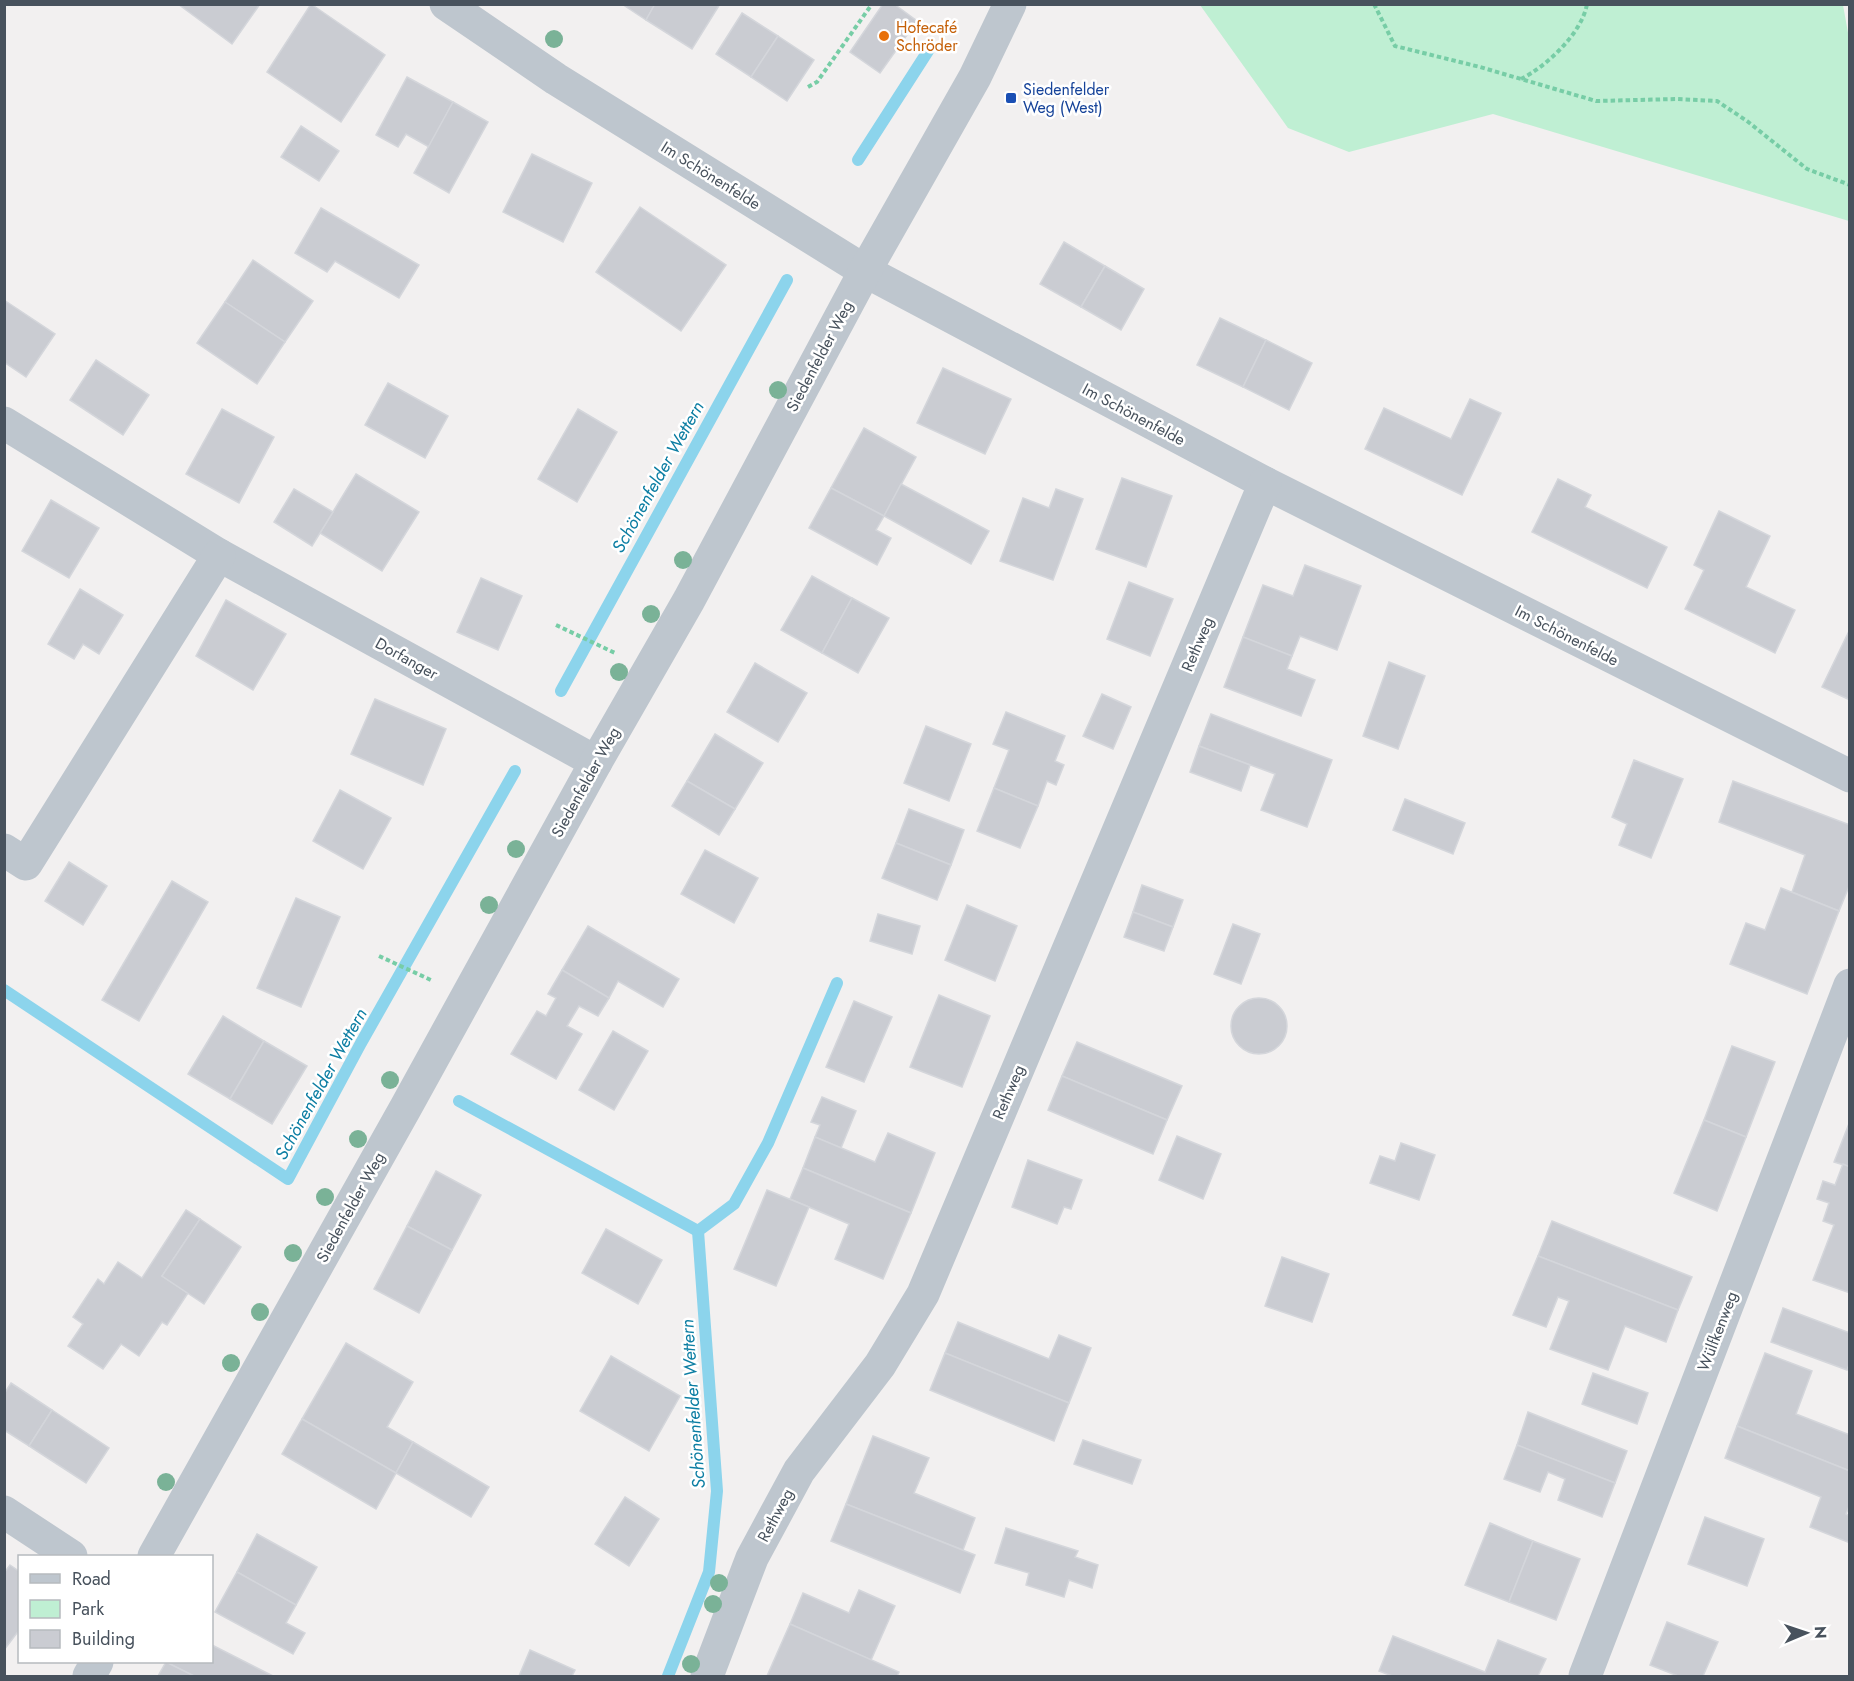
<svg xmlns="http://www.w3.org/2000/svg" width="1854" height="1681" viewBox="0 0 1854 1681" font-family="Jost,sans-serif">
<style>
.green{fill:#bfefd3}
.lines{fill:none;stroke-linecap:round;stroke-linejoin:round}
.stream{stroke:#8cd4ec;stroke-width:12}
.building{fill:#caccd2;stroke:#d4d6db;stroke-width:1.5}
.path{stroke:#77cda6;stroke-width:4;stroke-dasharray:4.5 3;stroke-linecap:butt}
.street{stroke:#bec6ce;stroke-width:33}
.tree{fill:#7ab297}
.food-dot{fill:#e8710a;stroke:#fff;stroke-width:2}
.transit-dot{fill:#1a4fb4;stroke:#fff;stroke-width:2}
.labels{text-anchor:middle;stroke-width:5;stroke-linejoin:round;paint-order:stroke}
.food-label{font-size:16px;fill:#c56008;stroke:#fff;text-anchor:start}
.transit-label{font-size:16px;fill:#164399;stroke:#fff;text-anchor:start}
.street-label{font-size:16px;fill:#48525d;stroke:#fff}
.water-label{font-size:18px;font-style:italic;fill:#0d7ea3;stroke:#fff}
</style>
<rect width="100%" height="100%" fill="#f2f0f0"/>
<polygon class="green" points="1200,5 1843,5 1850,44 1849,221 1493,114 1349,152 1288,128"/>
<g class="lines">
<g class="stream">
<polyline points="858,160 928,51"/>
<polyline points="561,691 787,280"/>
<polyline points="4,990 288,1179 361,1043 515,771"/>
<polyline points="459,1101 698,1231"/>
<polyline points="668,1676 709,1572 717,1491 698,1231 734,1204 768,1143 837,983"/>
</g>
</g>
<g class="building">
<polygon points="178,4 260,4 232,44"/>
<polygon points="311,4 385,55 341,122 267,72"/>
<polygon points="622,4 655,4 646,20"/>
<polygon points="655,4 720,4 692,49 646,20"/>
<polygon points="883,4 894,4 917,21 880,73 850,52"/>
<polygon points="742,13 778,36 751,77 716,54"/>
<polygon points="778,36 814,60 787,101 751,77"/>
<polygon points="407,77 453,102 429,147 406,134 398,147 376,135"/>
<polygon points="453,102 488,122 449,193 414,173"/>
<polygon points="301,126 339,151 319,181 281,157"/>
<polygon points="532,154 592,183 563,242 503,212"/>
<polygon points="640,207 726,265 681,331 596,272"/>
<polygon points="321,208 419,265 399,298 335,261 327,272 295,253"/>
<polygon points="1064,242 1105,266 1081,307 1040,284"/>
<polygon points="253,260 313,301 285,342 225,302"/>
<polygon points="1105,266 1144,289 1121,330 1081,307"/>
<polygon points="4,300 55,334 26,377 4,362"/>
<polygon points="225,302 285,342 257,384 197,343"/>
<polygon points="1220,318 1266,340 1243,387 1197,365"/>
<polygon points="1266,340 1312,363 1289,410 1243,387"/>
<polygon points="96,360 149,395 123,435 70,400"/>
<polygon points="943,368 1011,399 985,454 917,423"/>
<polygon points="388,383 448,416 425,458 365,425"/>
<polygon points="1470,399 1501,413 1462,495 1365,449 1384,408 1451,439"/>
<polygon points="222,409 274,437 239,503 186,474"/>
<polygon points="578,409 617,432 577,502 538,479"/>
<polygon points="864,428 916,457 884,516 831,488"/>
<polygon points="356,474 419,512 382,571 320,533"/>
<polygon points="1122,478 1172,496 1146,567 1096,549"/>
<polygon points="1558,479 1591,495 1585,507 1667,547 1647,588 1532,532"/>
<polygon points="901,484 989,531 971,564 884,516"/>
<polygon points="831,488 884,516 876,530 891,538 877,565 809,528"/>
<polygon points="294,489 333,512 312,546 274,522"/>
<polygon points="1056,489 1083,499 1053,580 1000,561 1023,498 1049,508"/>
<polygon points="51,500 99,528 69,578 22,551"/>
<polygon points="1719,511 1770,536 1746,587 1795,610 1775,653 1685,609 1704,570 1694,565"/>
<polygon points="1305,565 1361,586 1337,650 1300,636 1292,656 1243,637 1263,585 1293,596"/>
<polygon points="812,576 852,598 822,653 781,630"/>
<polygon points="481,578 522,596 498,650 457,632"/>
<polygon points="1129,582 1173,599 1150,656 1107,639"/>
<polygon points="80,589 123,615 99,654 83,644 74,659 48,644"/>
<polygon points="852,598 889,618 858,673 822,653"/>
<polygon points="226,600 286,634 253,690 196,656"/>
<polygon points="1850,629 1850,700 1822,687"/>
<polygon points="1243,637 1292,656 1287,669 1315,680 1301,716 1224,687"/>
<polygon points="1389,662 1425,676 1398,749 1363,736"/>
<polygon points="755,663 807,693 778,742 727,712"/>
<polygon points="1102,694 1131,707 1113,749 1083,736"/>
<polygon points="375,699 446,729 423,785 351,754"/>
<polygon points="1006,712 1065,736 1055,761 1064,765 1056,785 1047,781 1038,806 994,788 1009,750 993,744"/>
<polygon points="1211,714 1332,760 1307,827 1261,810 1275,774 1199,746"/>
<polygon points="926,726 971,744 949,801 904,783"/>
<polygon points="715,734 763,763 735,809 687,781"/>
<polygon points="1199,746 1250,765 1241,791 1190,772"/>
<polygon points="1634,760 1683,779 1651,858 1619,845 1627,824 1612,817"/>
<polygon points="687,781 735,809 719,835 672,806"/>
<polygon points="1733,781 1850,825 1850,884 1839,911 1792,892 1805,855 1719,822"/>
<polygon points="994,788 1038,806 1020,848 977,831"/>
<polygon points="340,790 391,818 363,869 313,841"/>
<polygon points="1405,799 1465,823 1453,854 1393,830"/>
<polygon points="909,809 964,830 951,865 896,843"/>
<polygon points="896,843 951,865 937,900 882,878"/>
<polygon points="705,850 758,878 734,923 681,894"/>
<polygon points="69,862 107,886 83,925 45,901"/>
<polygon points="172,881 208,902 139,1021 102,1000"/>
<polygon points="1142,885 1183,900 1173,927 1133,912"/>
<polygon points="1781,888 1839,911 1807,994 1730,964 1746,923 1765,930"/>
<polygon points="296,898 340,917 301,1007 257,988"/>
<polygon points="967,905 1017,926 995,981 945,960"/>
<polygon points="1133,912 1173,927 1164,951 1124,937"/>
<polygon points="878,914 920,926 912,954 870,941"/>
<polygon points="1233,924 1260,934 1241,984 1214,974"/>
<polygon points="588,926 679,979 663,1007 618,981 609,998 562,970"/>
<polygon points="562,970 609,998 598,1016 579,1006 567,1026 582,1034 556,1079 511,1054 537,1011 546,1016 556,998 548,994"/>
<polygon points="939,995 990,1016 962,1087 910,1067"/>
<circle cx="1259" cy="1026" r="28"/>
<polygon points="854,1001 892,1017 864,1082 826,1067"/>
<polygon points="223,1016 264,1041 230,1099 188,1074"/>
<polygon points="613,1031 648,1051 614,1110 579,1090"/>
<polygon points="264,1041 307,1066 272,1124 230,1099"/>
<polygon points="1077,1042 1182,1086 1167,1120 1062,1076"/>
<polygon points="1732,1046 1775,1062 1746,1137 1704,1120"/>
<polygon points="1062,1076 1167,1120 1153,1154 1048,1110"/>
<polygon points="822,1097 856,1111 841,1148 815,1137 820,1125 811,1122"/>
<polygon points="1704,1120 1746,1137 1717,1211 1674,1193"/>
<polygon points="1850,1121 1850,1167 1834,1162"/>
<polygon points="888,1133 935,1153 911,1213 803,1168 815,1137 875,1162"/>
<polygon points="1177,1136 1221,1154 1203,1199 1159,1180"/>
<polygon points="1401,1143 1435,1155 1419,1200 1370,1183 1380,1156 1395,1161"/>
<polygon points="1028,1160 1082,1180 1071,1209 1064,1207 1057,1224 1012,1207"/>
<polygon points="1843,1164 1850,1167 1850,1293 1813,1280 1834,1225 1823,1221 1829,1203 1817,1199 1823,1181 1835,1185"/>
<polygon points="803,1168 911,1213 883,1279 835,1259 849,1224 790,1199"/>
<polygon points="436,1171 481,1195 452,1250 407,1226"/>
<polygon points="767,1190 809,1207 776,1286 734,1269"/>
<polygon points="186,1210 200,1219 162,1276 188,1293 167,1325 162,1322 139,1356 121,1344 103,1369 68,1346 83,1324 73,1317 98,1279 104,1284 118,1262 142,1278"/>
<polygon points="200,1219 241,1247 204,1304 162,1276"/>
<polygon points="1552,1221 1692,1277 1678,1310 1538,1256"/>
<polygon points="407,1226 452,1250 419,1313 374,1289"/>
<polygon points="606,1229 662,1260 638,1304 582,1273"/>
<polygon points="1538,1256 1678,1310 1666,1342 1625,1326 1608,1370 1550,1349 1569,1301 1558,1297 1546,1327 1513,1315"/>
<polygon points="1282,1257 1329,1274 1312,1322 1265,1306"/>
<polygon points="1783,1308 1850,1333 1850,1362 1847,1370 1771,1342"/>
<polygon points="958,1322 1049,1359 1059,1335 1091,1348 1069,1403 945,1353"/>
<polygon points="346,1343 413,1382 387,1427 413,1442 396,1473 302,1419"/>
<polygon points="945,1353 1069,1403 1054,1441 930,1390"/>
<polygon points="1765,1353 1812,1371 1796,1414 1850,1435 1850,1471 1737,1426"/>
<polygon points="611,1356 680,1396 649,1451 580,1411"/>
<polygon points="1593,1373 1648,1393 1637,1424 1582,1404"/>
<polygon points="11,1383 52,1410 29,1446 4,1430 4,1394"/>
<polygon points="52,1410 109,1448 86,1483 29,1446"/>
<polygon points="1528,1412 1627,1451 1615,1483 1517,1445"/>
<polygon points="302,1419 396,1473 376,1509 282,1454"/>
<polygon points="1737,1426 1850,1471 1850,1504 1846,1514 1850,1516 1850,1543 1810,1527 1821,1497 1725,1458"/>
<polygon points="873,1436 929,1458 914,1493 975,1518 963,1550 846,1504"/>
<polygon points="1083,1440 1141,1460 1132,1484 1074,1464"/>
<polygon points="413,1442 489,1487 471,1517 396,1473"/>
<polygon points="1517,1445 1615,1483 1602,1517 1558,1500 1565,1479 1548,1472 1540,1492 1504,1479"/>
<polygon points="625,1497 659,1519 629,1566 595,1544"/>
<polygon points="846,1504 975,1555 960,1593 831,1541"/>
<polygon points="1705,1517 1764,1539 1747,1586 1688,1564"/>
<polygon points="1490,1523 1533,1541 1509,1602 1465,1585"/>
<polygon points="1006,1528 1078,1551 1075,1557 1098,1565 1092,1588 1069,1580 1064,1597 1026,1585 1029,1573 995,1563"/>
<polygon points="257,1534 317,1567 296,1605 237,1572"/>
<polygon points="1533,1541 1580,1559 1556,1620 1509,1602"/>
<polygon points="10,1565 20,1572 20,1629 4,1650 4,1573"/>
<polygon points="237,1572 296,1605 286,1623 305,1633 293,1654 215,1612"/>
<polygon points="859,1590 895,1606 871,1660 790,1624 803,1593 849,1613"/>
<polygon points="1667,1622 1718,1642 1703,1676 1678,1676 1650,1665"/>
<polygon points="790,1624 899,1672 897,1676 767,1676"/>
<polygon points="1393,1636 1485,1672 1498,1640 1546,1659 1538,1676 1392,1676 1379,1671"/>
<polygon points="212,1645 273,1676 194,1676 166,1662 212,1662"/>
<polygon points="530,1650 575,1670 572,1676 519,1676"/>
<polygon points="166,1662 194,1676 158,1676"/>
</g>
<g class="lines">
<g class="path">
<polyline points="1374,4 1395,46 1480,67 1596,101 1677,99 1717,101 1747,121 1807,169 1850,185"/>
<path d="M1521,79C1547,66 1582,33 1587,4"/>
<polyline points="808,87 817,82 872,4"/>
<polyline points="556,625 615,653"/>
<polyline points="379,956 433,981"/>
</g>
<g class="street">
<polyline points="446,4 556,79 865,271 1265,483 1850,776"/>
<polyline points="4,423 219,555 596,762"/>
<polyline points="4,850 26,864 219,555"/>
<polyline points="4,1512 71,1556"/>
<polyline points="154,1556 406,1107 596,762 689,600 865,271 975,77 1010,4"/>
<polyline points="89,1676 97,1662"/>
<polyline points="707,1676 752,1558 799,1471 880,1365 923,1294 1265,483"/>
<polyline points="1585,1676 1850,985"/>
</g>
</g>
<g class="tree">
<circle cx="554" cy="39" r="9"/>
<circle cx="778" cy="390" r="9"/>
<circle cx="683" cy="560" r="9"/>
<circle cx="651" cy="614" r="9"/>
<circle cx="619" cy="672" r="9"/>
<circle cx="516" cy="849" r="9"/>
<circle cx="489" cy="905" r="9"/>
<circle cx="390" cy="1080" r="9"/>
<circle cx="358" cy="1139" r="9"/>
<circle cx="325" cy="1197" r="9"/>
<circle cx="293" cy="1253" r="9"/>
<circle cx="260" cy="1312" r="9"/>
<circle cx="231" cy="1363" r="9"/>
<circle cx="166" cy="1482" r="9"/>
<circle cx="719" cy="1583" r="9"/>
<circle cx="713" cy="1604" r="9"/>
<circle cx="691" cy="1664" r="9"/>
</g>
<circle class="food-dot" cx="884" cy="36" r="6"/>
<rect class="transit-dot" x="1005" y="92" width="12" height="12" rx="3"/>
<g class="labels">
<g class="food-label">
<text x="896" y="33">Hofecafé<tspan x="896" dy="18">Schröder</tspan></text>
</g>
<g class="transit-label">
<text x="1023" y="95">Siedenfelder<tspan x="1023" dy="18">Weg (West)</tspan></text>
</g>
<g class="street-label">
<text transform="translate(711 175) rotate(32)" y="6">Im Schönenfelde</text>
<text transform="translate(819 356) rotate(-62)" y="6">Siedenfelder Weg</text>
<text transform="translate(1134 414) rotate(28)" y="6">Im Schönenfelde</text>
<text transform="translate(1567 635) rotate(27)" y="6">Im Schönenfelde</text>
<text transform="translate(1197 644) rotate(-67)" y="6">Rethweg</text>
<text transform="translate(407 658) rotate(29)" y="6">Dorfanger</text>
<text transform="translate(585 782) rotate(-61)" y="6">Siedenfelder Weg</text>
<text transform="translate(1008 1092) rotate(-67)" y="6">Rethweg</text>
<text transform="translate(350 1207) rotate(-61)" y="6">Siedenfelder Weg</text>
<text transform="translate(1717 1331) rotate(-69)" y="6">Wülfkenweg</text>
<text transform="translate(775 1515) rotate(-62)" y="6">Rethweg</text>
</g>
<g class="water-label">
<text transform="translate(658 477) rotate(-61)" y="6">Schönenfelder Wettern</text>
<text transform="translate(321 1084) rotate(-61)" y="6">Schönenfelder Wettern</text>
<text transform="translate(693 1404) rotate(-94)" y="6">Schönenfelder Wettern</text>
</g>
</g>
<rect width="1854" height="1681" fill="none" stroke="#48525d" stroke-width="12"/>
<rect x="18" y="1555" width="195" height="108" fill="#ffffff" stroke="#b6babe" stroke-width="1.5"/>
<rect x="30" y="1574" width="30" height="9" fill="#bec6ce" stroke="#b6babe" stroke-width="1.5"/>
<text x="72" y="1585" font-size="18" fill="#48525d">Road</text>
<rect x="30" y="1600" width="30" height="18" fill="#bfefd3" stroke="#b6babe" stroke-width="1.5"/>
<text x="72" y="1615" font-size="18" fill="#48525d">Park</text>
<rect x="30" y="1630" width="30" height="18" fill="#caccd2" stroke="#b6babe" stroke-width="1.5"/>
<text x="72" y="1645" font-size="18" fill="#48525d">Building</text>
<g transform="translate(1806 1633) rotate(88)" stroke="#ffffff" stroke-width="4.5" paint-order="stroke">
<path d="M0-4.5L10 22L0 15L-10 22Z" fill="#48525d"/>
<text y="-9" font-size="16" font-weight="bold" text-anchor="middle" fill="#48525d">N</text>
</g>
</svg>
